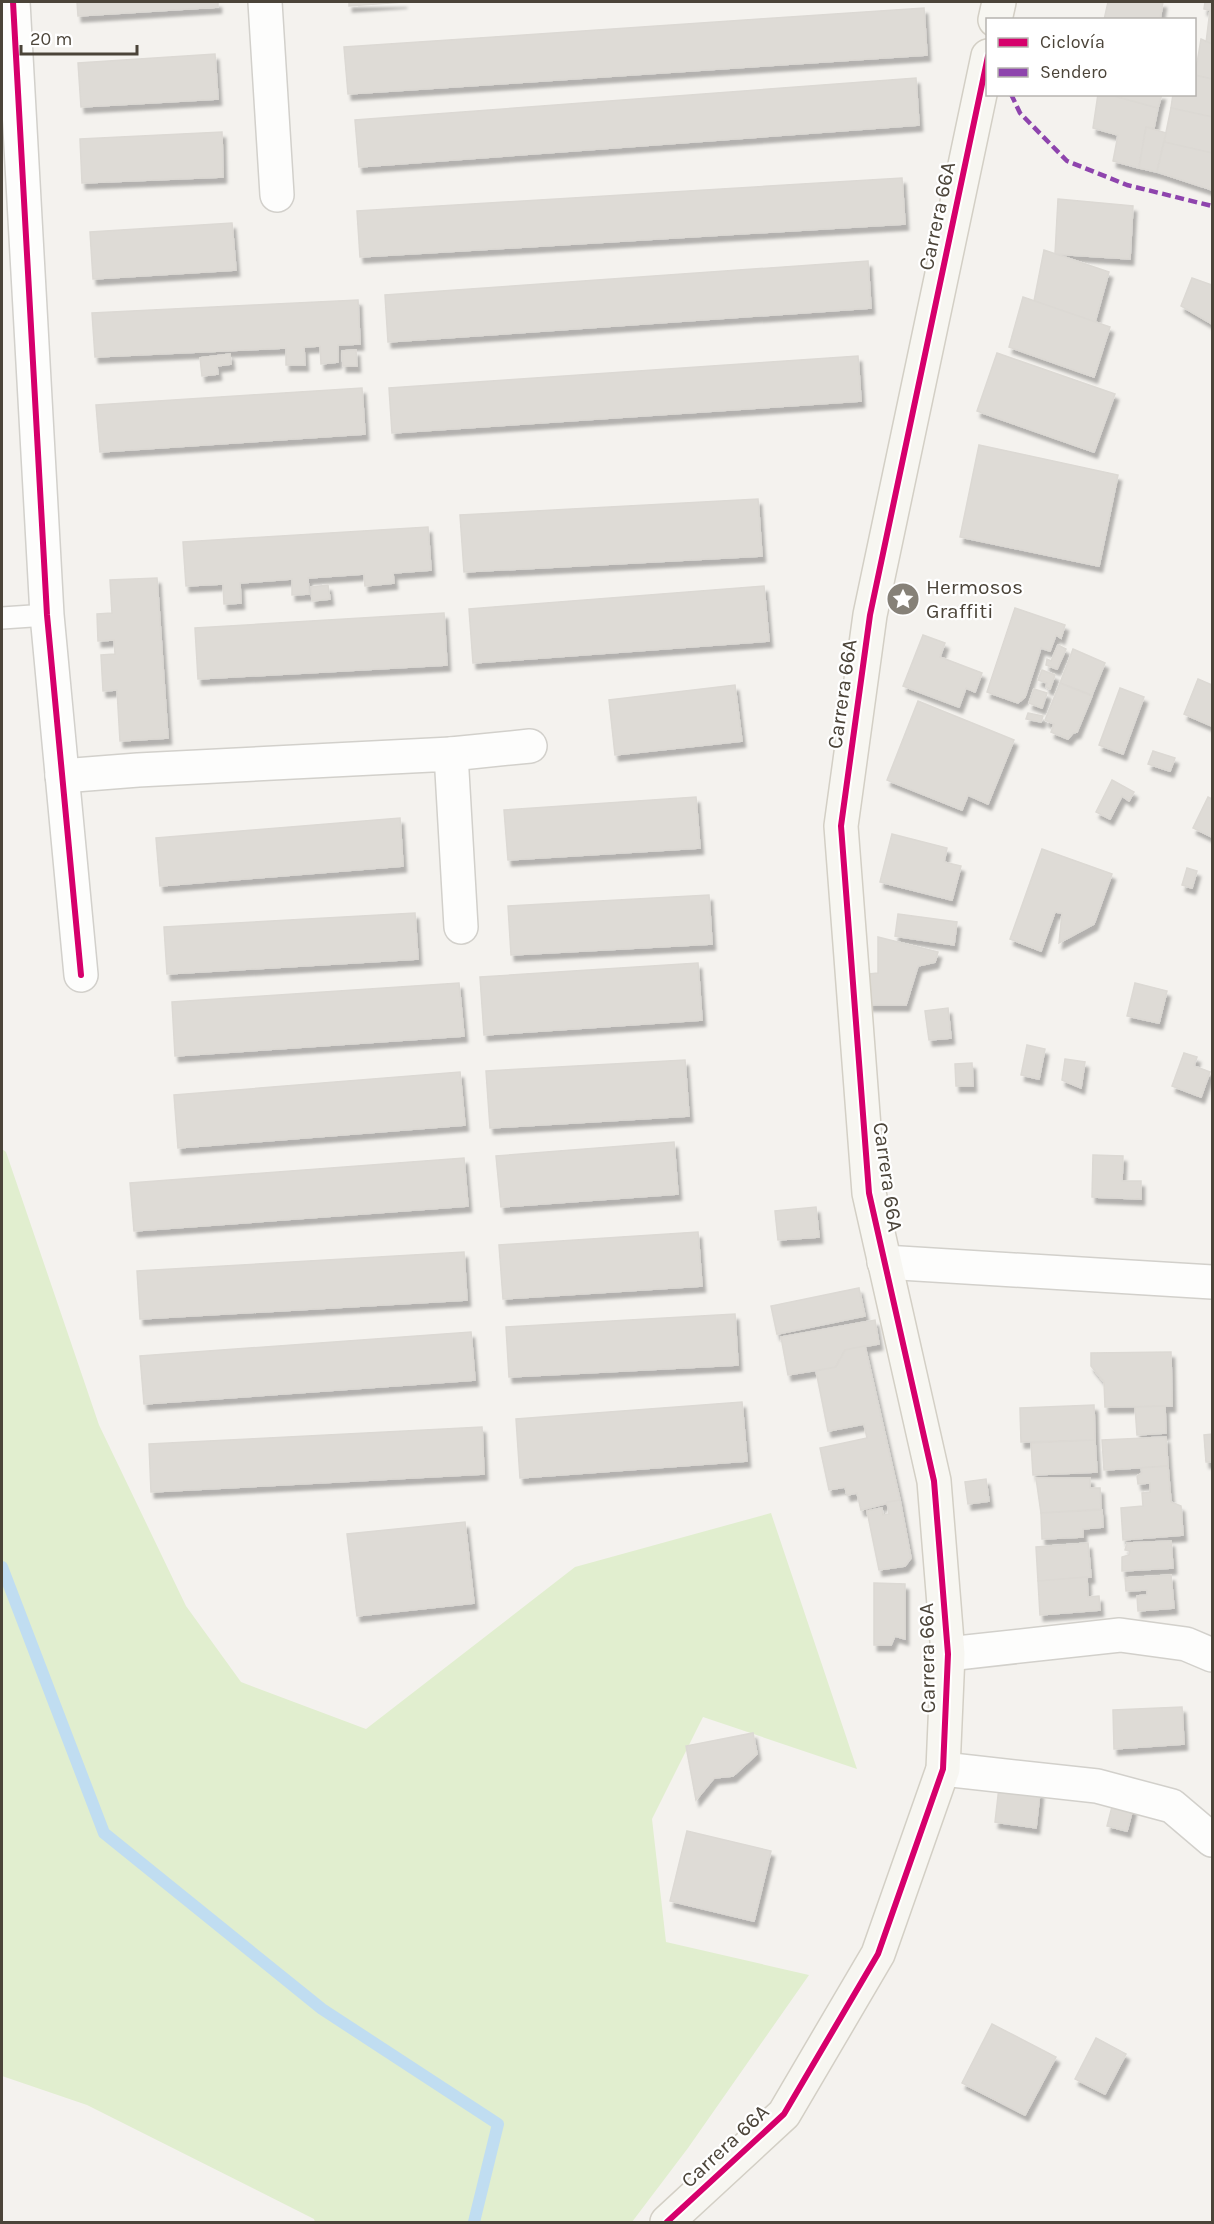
<svg xmlns="http://www.w3.org/2000/svg" width="1214" height="2224" viewBox="0 0 1214 2224" font-family="Karla,sans-serif">
<style>
.green{fill:#e1eecf}
.lines{fill:none;stroke-linecap:round;stroke-linejoin:round}
.stream{stroke:#c0ddf1;stroke-width:12}
.building{fill:#dedbd6;stroke:#dcd9d4;stroke-width:1.5;filter:url(#shadow)}
.lane-casing{stroke:#d2d0cb;stroke-width:24}
.street-casing{stroke:#d2d0cb;stroke-width:36}
.secondary-casing{stroke:#d3cfc5;stroke-width:36}
.lane{stroke:#fdfdfc;stroke-width:21}
.street{stroke:#fdfdfc;stroke-width:33}
.secondary{stroke:#f7f6f1;stroke-width:33}
.quiet{stroke:#8e44ad;stroke-width:4.5;stroke-dasharray:9 4.5;stroke-linecap:butt}
.cycleway-casing{stroke:#fff;stroke-width:10}
.cycleway{stroke:#d6006c;stroke-width:6}
.labels{text-anchor:middle;stroke-width:4.5;stroke-linejoin:round;paint-order:stroke}
.street-label{font-size:21px;fill:#4b4439;stroke:#fff}
.poi-label{font-size:21px;fill:#4b4439;stroke:#fff;text-anchor:start}
</style>
<defs>
<filter id="shadow"><feDropShadow dx="3.5" dy="6" stdDeviation="1.5" flood-color="#0004"/></filter>
</defs>
<rect width="100%" height="100%" fill="#f4f2ee"/>
<polygon class="green" points="2,1149 6,1152 99,1425 186,1606 241,1682 366,1729 575,1567 771,1513 857,1769 703,1717 652,1819 666,1942 809,1975 688,2148 632,2222 315,2222 314,2219 87,2105 2,2076"/>
<g class="lines">
<polyline class="stream" points="2,1567 104,1833 322,2009 498,2124 474,2222"/>
</g>
<g class="building">
<polygon points="77,2 218,2 218,7 78,16"/>
<polygon points="349,2 404,2 349,6"/>
<polygon points="1108,2 1163,2 1160,20 1104,20"/>
<polygon points="1205,2 1212,2 1212,11 1204,9"/>
<polygon points="924,8 927,55 348,94 344,47"/>
<polygon points="1210,10 1212,11 1212,44 1206,43"/>
<polygon points="1201,39 1212,44 1212,79 1195,75"/>
<polygon points="215,54 218,99 81,107 78,63"/>
<polygon points="1194,75 1212,79 1212,117 1171,108 1173,94 1194,94"/>
<polygon points="916,78 919,125 359,167 355,120"/>
<polygon points="1098,94 1107,94 1158,108 1154,128 1146,127 1139,168 1113,161 1118,135 1093,128"/>
<polygon points="1107,94 1162,94 1158,108"/>
<polygon points="1171,108 1212,117 1212,153 1164,142"/>
<polygon points="1146,127 1166,133 1157,172 1139,168"/>
<polygon points="222,132 223,177 82,183 80,139"/>
<polygon points="1164,142 1212,153 1212,190 1157,172"/>
<polygon points="902,178 905,224 360,257 357,211"/>
<polygon points="1058,199 1133,206 1130,259 1055,254"/>
<polygon points="232,223 236,270 93,279 90,232"/>
<polygon points="1044,250 1109,272 1095,322 1034,301"/>
<polygon points="868,261 871,308 388,342 385,295"/>
<polygon points="1192,278 1212,285 1212,324 1181,306"/>
<polygon points="1023,297 1110,327 1094,377 1009,347"/>
<polygon points="358,300 360,344 338,345 338,362 321,364 320,346 304,347 305,365 286,365 286,348 95,357 92,313"/>
<polygon points="356,350 357,366 343,366 342,351"/>
<polygon points="997,353 1115,394 1094,452 977,411"/>
<polygon points="230,354 231,364 217,366 218,374 202,376 200,358"/>
<polygon points="858,356 861,401 392,433 389,388"/>
<polygon points="362,388 365,434 100,452 96,405"/>
<polygon points="979,445 1118,475 1099,566 960,537"/>
<polygon points="758,499 762,556 464,572 460,515"/>
<polygon points="428,527 431,570 393,573 394,583 365,586 364,574 308,578 309,594 292,595 292,579 240,583 241,603 224,604 223,584 186,586 183,542"/>
<polygon points="157,578 168,738 120,741 117,690 103,691 101,655 115,654 114,640 98,641 97,614 112,613 110,580"/>
<polygon points="328,585 330,599 312,601 311,587"/>
<polygon points="764,586 769,641 473,663 469,609"/>
<polygon points="1015,608 1065,625 1061,638 1056,635 1050,651 1041,648 1025,697 1018,703 987,692"/>
<polygon points="444,613 447,665 198,679 195,628"/>
<polygon points="923,635 945,643 940,657 982,673 975,692 966,688 959,707 903,686"/>
<polygon points="1058,645 1066,649 1057,669 1046,665 1047,659 1051,661"/>
<polygon points="1073,649 1105,663 1092,695 1060,683"/>
<polygon points="1042,670 1055,675 1050,689 1046,687 1047,683 1038,680"/>
<polygon points="1198,679 1212,685 1212,726 1184,714"/>
<polygon points="1060,683 1092,696 1077,732 1073,733 1068,739 1051,732 1054,724 1045,720"/>
<polygon points="735,685 742,741 615,755 609,700"/>
<polygon points="1120,688 1144,697 1123,754 1099,745"/>
<polygon points="1034,689 1047,693 1042,708 1029,703"/>
<polygon points="918,701 1014,740 988,804 968,795 962,810 887,780"/>
<polygon points="1028,713 1043,716 1041,722 1026,719"/>
<polygon points="1153,751 1175,758 1170,771 1148,764"/>
<polygon points="1112,780 1134,792 1129,801 1122,796 1110,819 1096,812"/>
<polygon points="696,797 700,848 508,860 504,810"/>
<polygon points="1208,797 1212,799 1212,837 1193,828"/>
<polygon points="400,818 403,866 160,886 156,838"/>
<polygon points="892,834 947,848 944,862 961,866 952,900 880,882"/>
<polygon points="1042,849 1112,874 1094,924 1059,943 1062,913 1055,912 1041,951 1010,939"/>
<polygon points="1187,868 1197,871 1192,888 1182,885"/>
<polygon points="709,895 712,944 511,955 508,906"/>
<polygon points="415,913 418,959 167,974 164,927"/>
<polygon points="898,914 957,922 954,945 895,936"/>
<polygon points="878,937 938,952 935,962 918,966 906,1005 869,1005 869,974 878,973"/>
<polygon points="698,963 702,1020 484,1035 480,977"/>
<polygon points="459,983 464,1036 175,1056 172,1002"/>
<polygon points="1135,983 1167,991 1159,1023 1127,1016"/>
<polygon points="948,1008 951,1038 929,1040 925,1011"/>
<polygon points="1027,1045 1045,1049 1039,1079 1021,1075"/>
<polygon points="1184,1053 1197,1057 1194,1066 1210,1072 1201,1097 1172,1086"/>
<polygon points="1065,1059 1085,1062 1081,1088 1062,1080"/>
<polygon points="685,1060 689,1116 490,1128 486,1071"/>
<polygon points="972,1063 973,1086 956,1086 955,1064"/>
<polygon points="460,1072 465,1125 178,1148 174,1095"/>
<polygon points="674,1142 678,1194 501,1207 496,1156"/>
<polygon points="1093,1155 1123,1156 1122,1181 1141,1181 1141,1199 1092,1197"/>
<polygon points="464,1158 468,1206 134,1231 130,1183"/>
<polygon points="816,1207 819,1237 778,1240 775,1211"/>
<polygon points="698,1232 702,1286 503,1299 499,1245"/>
<polygon points="464,1252 467,1300 140,1319 137,1271"/>
<polygon points="859,1288 865,1316 777,1334 771,1306"/>
<polygon points="735,1314 738,1365 509,1377 506,1327"/>
<polygon points="875,1320 879,1344 845,1350 836,1367 788,1375 781,1337"/>
<polygon points="471,1332 475,1380 144,1404 140,1356"/>
<polygon points="865,1346 900,1500 861,1510 857,1493 847,1495 845,1487 829,1490 820,1448 867,1438 864,1424 828,1431 816,1371 836,1367 845,1350"/>
<polygon points="1171,1352 1172,1406 1105,1407 1104,1382 1091,1366 1091,1353"/>
<polygon points="742,1402 747,1461 520,1478 516,1419"/>
<polygon points="1094,1405 1095,1440 1021,1442 1020,1408"/>
<polygon points="1165,1406 1166,1433 1137,1435 1135,1407"/>
<polygon points="482,1427 484,1474 151,1492 149,1444"/>
<polygon points="1212,1434 1212,1462 1206,1462 1204,1435"/>
<polygon points="1166,1437 1168,1466 1104,1470 1102,1440"/>
<polygon points="1095,1440 1097,1472 1033,1475 1031,1443"/>
<polygon points="1168,1466 1171,1502 1181,1506 1183,1535 1123,1540 1121,1508 1143,1506 1142,1493 1150,1492 1150,1483 1138,1484 1137,1476 1142,1473 1141,1468"/>
<polygon points="1036,1478 1090,1478 1090,1488 1100,1488 1101,1509 1041,1513"/>
<polygon points="986,1479 989,1501 968,1504 965,1482"/>
<polygon points="900,1500 911,1558 905,1566 879,1570 867,1511 882,1508 883,1515 889,1514 887,1502"/>
<polygon points="1102,1510 1103,1527 1083,1529 1083,1537 1042,1539 1041,1513"/>
<polygon points="465,1522 474,1603 357,1616 347,1534"/>
<polygon points="1171,1541 1173,1568 1122,1571 1122,1557 1129,1555 1130,1551 1125,1550 1127,1543"/>
<polygon points="1088,1543 1091,1577 1038,1581 1036,1547"/>
<polygon points="1171,1575 1174,1608 1138,1611 1137,1596 1147,1595 1147,1590 1126,1591 1125,1578"/>
<polygon points="1087,1577 1088,1597 1099,1596 1100,1610 1040,1615 1038,1581"/>
<polygon points="874,1583 905,1584 905,1639 895,1636 891,1645 874,1645"/>
<polygon points="1182,1707 1184,1744 1114,1749 1113,1710"/>
<polygon points="753,1733 757,1754 733,1776 714,1778 696,1800 686,1746"/>
<polygon points="999,1787 1040,1792 1036,1828 995,1822"/>
<polygon points="1113,1803 1133,1808 1127,1831 1107,1826"/>
<polygon points="687,1831 771,1851 754,1921 670,1901"/>
<polygon points="992,2024 1056,2057 1025,2115 962,2083"/>
<polygon points="1096,2038 1126,2054 1105,2094 1075,2079"/>
</g>
<g class="lines">
<defs>
<polyline id="lane" points="2,618 47,615"/>
<g id="street">
<polyline points="13,2 47,615 81,975"/>
<polyline points="265,2 277,195"/>
<polyline points="451,754 530,746"/>
<polyline points="62,776 138,770 451,754 461,927"/>
<polyline points="884,1262 1212,1282"/>
<polyline points="948,1654 1120,1635 1186,1644 1212,1655"/>
<polyline points="943,1769 1097,1786 1172,1806 1212,1840"/>
</g>
<g id="secondary">
<polyline points="995,20 999,2"/>
<polyline points="667,2222 784,2114 878,1954 943,1769 948,1654 934,1481 869,1193 841,826 870,615 988,56"/>
</g>
</defs>
<use href="#lane" class="lane-casing"/>
<use href="#street" class="street-casing"/>
<use href="#secondary" class="secondary-casing"/>
<use href="#lane" class="lane"/>
<use href="#street" class="street"/>
<use href="#secondary" class="secondary"/>
<polyline class="quiet" points="1011,94 1020,113 1067,161 1127,185 1212,206"/>
<defs>
<g id="cycleway">
<polyline points="13,2 47,615 81,975"/>
<polyline points="667,2222 784,2114 878,1954 943,1769 948,1654 934,1481 869,1193 841,826 870,615 988,56"/>
</g>
</defs>
<use href="#cycleway" class="cycleway-casing"/>
<use href="#cycleway" class="cycleway"/>
</g>
<defs>
<symbol id="sight-disc" viewBox="-11 -11 22 22"><circle r="9.5" fill="#868178" stroke="#fff"/><path d="M0-6L1.8-2.2L6-1.7L2.9 1.2L3.7 5.4L0 3.3L-3.7 5.4L-2.9 1.2L-6-1.7L-1.8-2.2Z" fill="#fff"/></symbol>
</defs>
<g fill-rule="evenodd">
<use href="#sight-disc" x="884" y="580" width="38" height="38"/>
</g>
<g class="labels">
<g class="street-label">
<text transform="translate(937 216) rotate(-78)" y="7">Carrera 66A</text>
<text transform="translate(842 694) rotate(-82)" y="7">Carrera 66A</text>
<text transform="translate(888 1177) rotate(82)" y="7">Carrera 66A</text>
<text transform="translate(927 1658) rotate(-91)" y="7">Carrera 66A</text>
<text transform="translate(725 2146) rotate(-43)" y="7">Carrera 66A</text>
</g>
<g class="poi-label">
<text x="926" y="594">Hermosos<tspan x="926" dy="24">Graffiti</tspan></text>
</g>
</g>
<rect width="1214" height="2224" fill="none" stroke="#4b4439" stroke-width="6"/>
<rect x="986" y="18" width="210" height="78" fill="#ffffff" stroke="#b7b4b0" stroke-width="1.5"/>
<rect x="998" y="38" width="30" height="9" fill="#d6006c" stroke="#b7b4b0" stroke-width="1.5"/>
<text x="1040" y="48" font-size="18" fill="#4b4439">Ciclovía</text>
<rect x="998" y="68" width="30" height="9" fill="#8e44ad" stroke="#b7b4b0" stroke-width="1.5"/>
<text x="1040" y="78" font-size="18" fill="#4b4439">Sendero</text>
<path d="M21 45v9h116v-9" fill="none" stroke="#4b4439" stroke-width="3"/>
<text x="30" y="45" font-size="18" fill="#4b4439" stroke="#ffffff" stroke-width="4.5" paint-order="stroke">20 m</text>
</svg>
